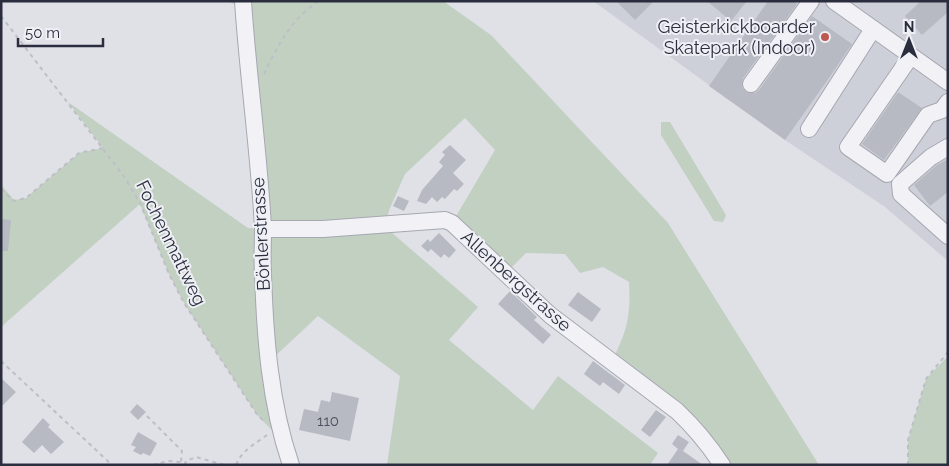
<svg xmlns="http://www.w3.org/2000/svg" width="949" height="466" viewBox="0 0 949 466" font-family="Raleway,sans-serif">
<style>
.built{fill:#ced0d9}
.green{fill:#c2d0c2}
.building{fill:#b7bac3}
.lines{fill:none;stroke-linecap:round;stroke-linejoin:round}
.minor-casing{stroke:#a6a7b1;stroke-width:18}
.path{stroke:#bebfc6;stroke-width:2;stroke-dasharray:4 4;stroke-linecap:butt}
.minor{stroke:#f2f2f6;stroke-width:16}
.poi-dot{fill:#bf5651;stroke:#eff0f5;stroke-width:2}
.labels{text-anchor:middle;stroke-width:4;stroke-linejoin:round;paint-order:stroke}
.number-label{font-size:15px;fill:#4d505e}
.poi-label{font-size:18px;fill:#2a2d3d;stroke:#eff0f5;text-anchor:end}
.street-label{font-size:18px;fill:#2a2d3d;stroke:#eff0f5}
</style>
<rect width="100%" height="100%" fill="#e0e1e7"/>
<polygon class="built" points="593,1 948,1 948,261 885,207 785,140"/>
<g class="green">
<path d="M226,1H443L491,35L668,223L819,465H722L711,449L612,361C627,331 631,316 629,282L603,267L580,273L565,254L526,253L506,273L452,223L495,150L465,118L405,174L390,208L384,226L478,307L449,340L533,410L558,376L658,453L650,465H387L400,376L318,316L270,361L280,428L272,430L258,416L184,303L169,274L140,204L1,327V185L14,200L26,198L79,153L103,148L68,102L248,228L262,229L243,7Z"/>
<polygon points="661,122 670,122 726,215 723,222 714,221 661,135"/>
<polygon points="948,356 948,465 908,465 908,440 926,379"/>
</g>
<g class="building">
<polygon points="616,1 654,1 635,20"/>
<polygon points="707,1 747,1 731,21"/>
<polygon points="768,1 794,1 797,4 743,78 742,88 746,92 755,93 759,90 812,16 852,44 829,78 785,140 709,86"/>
<polygon points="921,1 948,1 948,12 922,35 905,16"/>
<polygon points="898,92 922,108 884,160 862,144"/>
<polygon points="450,145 466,160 453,173 464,184 457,191 454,189 445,199 442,197 437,202 432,197 426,204 417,201 422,190 443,166 439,162 445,155 442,152"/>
<polygon points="948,159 948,192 930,206 914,185 937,165"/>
<polygon points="398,196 409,201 404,211 393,206"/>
<polygon points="1,219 11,220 8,251 1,251"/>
<polygon points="439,233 456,250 449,258 444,254 441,258 431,249 428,252 421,246 428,239 430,242"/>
<polygon points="510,291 537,317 534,320 551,335 543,344 498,304"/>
<polygon points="578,292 601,309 592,322 568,305"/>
<polygon points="593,361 625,385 619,394 603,382 600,386 584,374"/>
<polygon points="1,378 16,392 1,407"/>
<polygon points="332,392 359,398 350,441 299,430 304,409 318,412 321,400 330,402"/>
<polygon points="137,404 146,412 138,420 130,412"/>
<polygon points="656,410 666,417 650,437 641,430"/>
<polygon points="43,418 50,425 48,427 64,442 51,454 42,445 34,453 22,442"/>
<polygon points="138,432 157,443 150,456 143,453 141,455 133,451 136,447 131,445"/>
<polygon points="678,435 689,442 683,451 703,465 667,465 678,449 672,444"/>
</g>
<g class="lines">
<defs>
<g id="minor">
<path d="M243,1C248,77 259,152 263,228C263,243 262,259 263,274C265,337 270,404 291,465"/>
<polyline points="834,1 948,82"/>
<polyline points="911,56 848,147 887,174 928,115 942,110 948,102"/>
<polyline points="751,84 811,1"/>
<polyline points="809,129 873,29"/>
<polyline points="948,147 931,157 900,184 901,194 948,236"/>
<path d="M263,229H323L445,220L452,223L550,315L677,411C694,427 709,445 722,465"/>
</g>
</defs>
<use href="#minor" class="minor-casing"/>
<g class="path">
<polyline points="1,16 123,175 140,203 169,274 184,303 258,416 264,421"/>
<path d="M264,74C278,45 291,19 319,1"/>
<polyline points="1,189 14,201 26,198 79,153 103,148"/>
<polyline points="1,361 112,465"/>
<polyline points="147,416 182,451 181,462 185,464 186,461 196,457 224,465"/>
<polyline points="153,465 168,461 181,462"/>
<path d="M236,465C242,450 255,444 267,435"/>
<polyline points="908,465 908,440 926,379 948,352"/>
</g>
<use href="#minor" class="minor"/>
</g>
<circle class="poi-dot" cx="825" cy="37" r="5"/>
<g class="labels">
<g class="number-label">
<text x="328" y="426">110</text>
</g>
<g class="poi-label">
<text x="815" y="33">Geisterkickboarder<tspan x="815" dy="21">Skatepark (Indoor)</tspan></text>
</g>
<g class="street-label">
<text transform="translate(261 234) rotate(-93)" y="6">Bönlerstrasse</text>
<text transform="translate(171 243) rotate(64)" y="6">Fochenmattweg</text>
<text transform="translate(516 281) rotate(42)" y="6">Allenbergstrasse</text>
</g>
</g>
<rect width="949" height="466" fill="none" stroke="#2a2d3d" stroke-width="5"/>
<g transform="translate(909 40)" stroke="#eff0f5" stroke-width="4" paint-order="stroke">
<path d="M0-4L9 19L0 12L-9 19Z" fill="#2a2d3d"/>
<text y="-8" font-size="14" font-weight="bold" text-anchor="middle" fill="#2a2d3d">N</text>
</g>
<path d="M18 38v8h85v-8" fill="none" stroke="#2a2d3d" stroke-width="2.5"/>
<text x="25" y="38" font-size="15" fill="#2a2d3d" stroke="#eff0f5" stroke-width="4" paint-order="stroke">50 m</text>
</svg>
